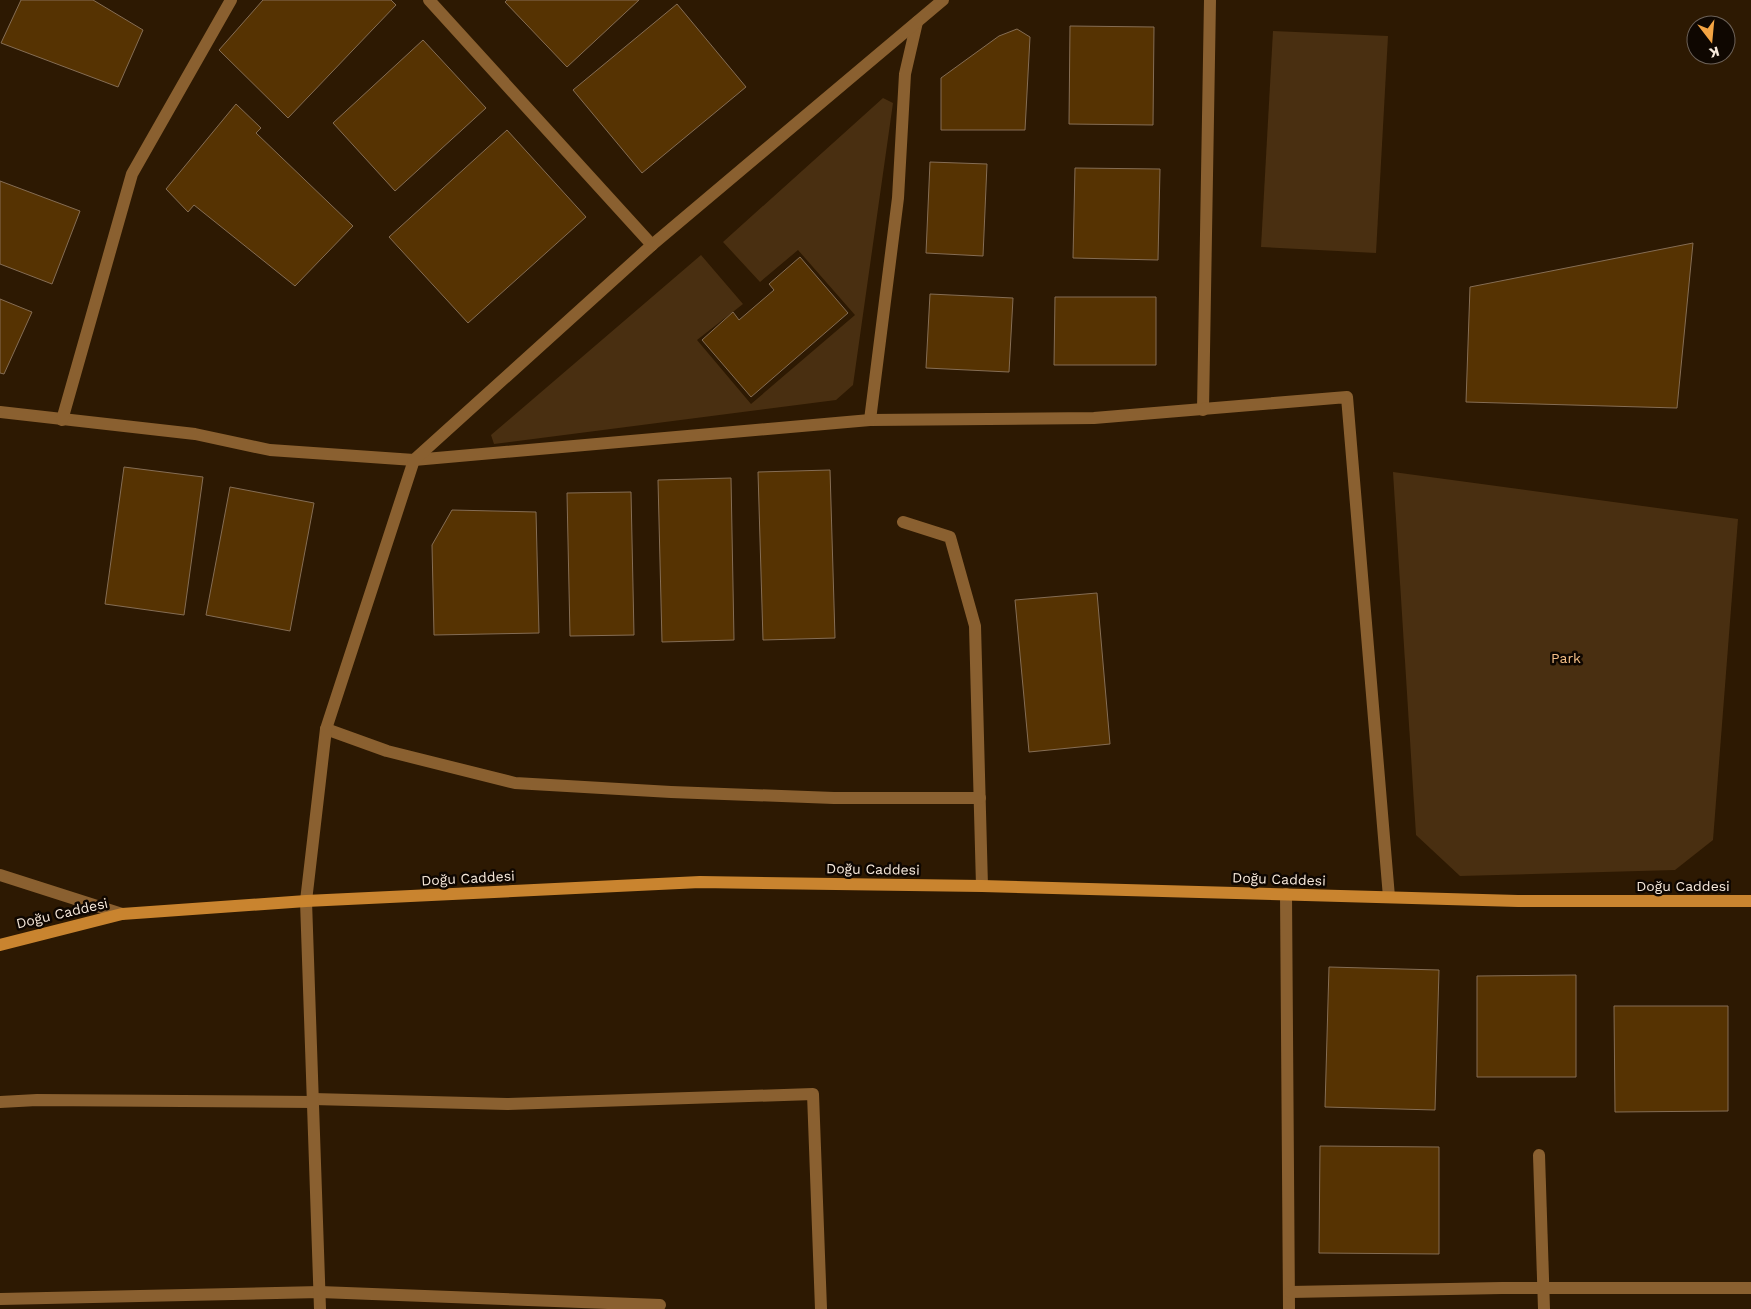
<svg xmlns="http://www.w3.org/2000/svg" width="1751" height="1309" viewBox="0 0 1751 1309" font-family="'Work Sans',sans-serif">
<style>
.green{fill:#492f11}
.building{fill:#563302;stroke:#856d54}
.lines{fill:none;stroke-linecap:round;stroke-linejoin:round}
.street{stroke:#8a6030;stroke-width:12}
.secondary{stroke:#c9842f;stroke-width:12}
.labels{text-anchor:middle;stroke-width:5;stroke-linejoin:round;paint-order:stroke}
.park-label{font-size:14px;fill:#f5bf87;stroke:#0f0701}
.street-label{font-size:14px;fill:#f7e9db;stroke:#0f0701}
</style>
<rect width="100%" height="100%" fill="#2d1902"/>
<g class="green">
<polygon points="1273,31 1388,36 1376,253 1261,247"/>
<polygon points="883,98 893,103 853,385 836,400 494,444 491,435 701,255 743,304 697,340 751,404 855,315 798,250 760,282 723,242"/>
<polygon points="1393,472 1738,519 1713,840 1675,870 1460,876 1416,835"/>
</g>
<g class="building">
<polygon points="21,0 93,0 143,30 118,87 1,43"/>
<polygon points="263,0 391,0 396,5 288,118 219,50"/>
<polygon points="507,0 639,0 567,67 505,2"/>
<polygon points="677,4 746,87 642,173 573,90"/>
<polygon points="1070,26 1154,27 1153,125 1069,124"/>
<polygon points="1017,29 1030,37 1025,130 941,130 941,78 999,36"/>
<polygon points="423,40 486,108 395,191 333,123"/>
<polygon points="236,104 261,128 256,133 353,226 295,286 194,205 188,212 166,189"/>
<polygon points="507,130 586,217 468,323 389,237"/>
<polygon points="930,162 987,164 983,256 926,253"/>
<polygon points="1075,168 1160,169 1158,260 1073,258"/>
<polygon points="0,181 80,211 52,284 0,264"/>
<polygon points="1693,243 1677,408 1466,402 1470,287"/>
<polygon points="800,257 848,313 751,397 702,340 733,312 739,320 774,290 769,284"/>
<polygon points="930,294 1013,298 1009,372 926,368"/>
<polygon points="1055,297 1156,297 1156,365 1054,365"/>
<polygon points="0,299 32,312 4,374 0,373"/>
<polygon points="124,467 203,477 184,615 105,604"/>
<polygon points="830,470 835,638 763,640 758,472"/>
<polygon points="731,478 734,640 662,642 658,480"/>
<polygon points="230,487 314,503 290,631 206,615"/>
<polygon points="631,492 634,635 570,636 567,493"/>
<polygon points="452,510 536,512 539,633 434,635 432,545"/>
<polygon points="1097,593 1110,744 1029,752 1015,600"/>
<polygon points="1329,967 1439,970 1435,1110 1325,1107"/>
<polygon points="1576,975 1576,1077 1477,1077 1477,976"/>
<polygon points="1614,1006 1728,1006 1728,1111 1615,1112"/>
<polygon points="1320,1146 1439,1147 1439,1254 1319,1253"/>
</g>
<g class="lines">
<g class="street">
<polyline points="429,0 652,245"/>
<polyline points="1203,410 1210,0"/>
<polyline points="0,412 195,434 270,450 414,460 870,420 1094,418 1347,397 1389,897"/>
<polyline points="62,420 132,174 231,0"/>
<polyline points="870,420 898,198 905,74 917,22"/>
<polyline points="903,522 950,537 975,626 982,886"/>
<polyline points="326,729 387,751 515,783 671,792 834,798 980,798"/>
<polyline points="0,875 122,914"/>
<polyline points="1286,894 1289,1309"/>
<polyline points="313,1099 507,1104 813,1094 821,1309"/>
<polyline points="0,1102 37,1100 313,1102"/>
<polyline points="1539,1155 1544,1309"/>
<polyline points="1290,1292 1502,1288 1751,1288"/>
<polyline points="0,1299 320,1292 660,1305"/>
<polyline points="320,1309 306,901 326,729 414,460 652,245 943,0"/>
</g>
<polyline class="secondary" points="0,945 122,914 306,901 700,882 982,886 1518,901 1751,901"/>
</g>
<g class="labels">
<g class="park-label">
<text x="1566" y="663">Park</text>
</g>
<g class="street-label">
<text transform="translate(873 869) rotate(1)" y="5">Doğu Caddesi</text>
<text transform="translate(468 878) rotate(-3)" y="5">Doğu Caddesi</text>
<text transform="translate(1279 879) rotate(2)" y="5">Doğu Caddesi</text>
<text x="1683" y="891">Doğu Caddesi</text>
<text transform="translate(62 913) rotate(-13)" y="5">Doğu Caddesi</text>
</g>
</g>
<g transform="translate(1711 40) rotate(164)"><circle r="24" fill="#0f0701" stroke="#6c6158"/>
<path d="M0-4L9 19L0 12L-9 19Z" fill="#f4a443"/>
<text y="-8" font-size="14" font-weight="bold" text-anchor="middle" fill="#f7e9db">K</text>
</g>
</svg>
